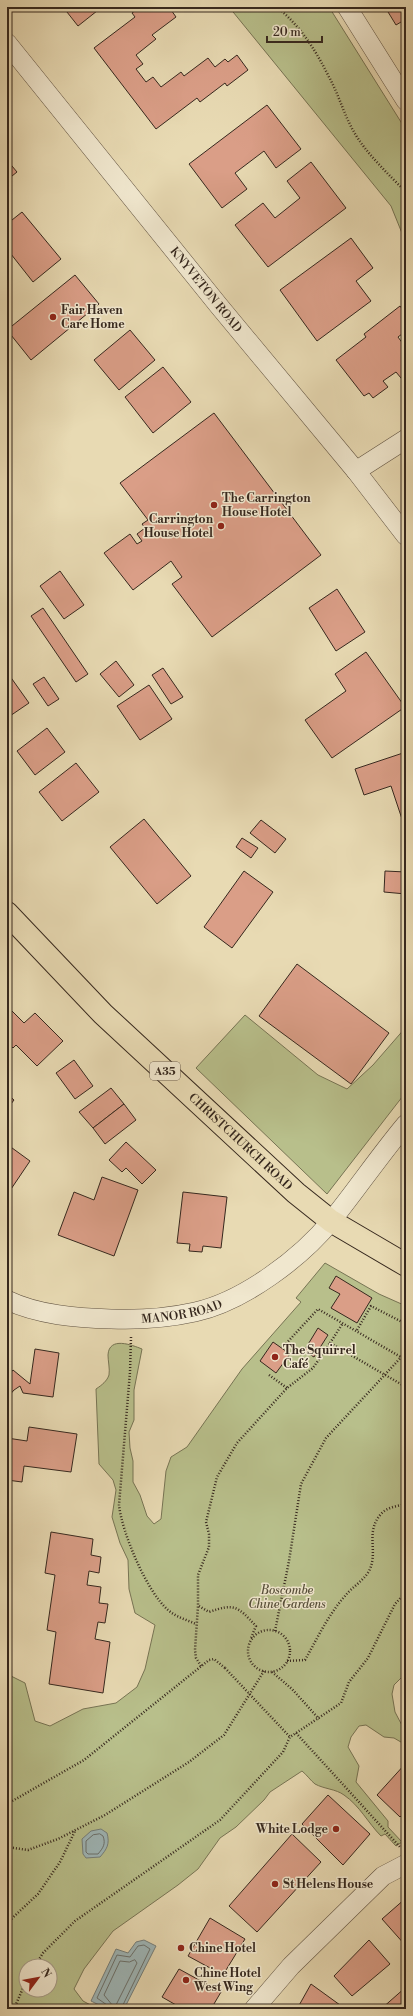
<svg xmlns="http://www.w3.org/2000/svg" width="413" height="2016" viewBox="0 0 413 2016" font-family="'Libre Bodoni',serif">
<style>
.green{fill:#b8bf8b;stroke:#777454;fill-rule:evenodd}
.water{fill:#9eb7b9;stroke:#747e7b}
.lines{fill:none;stroke-linecap:round;stroke-linejoin:round}
.shore{stroke:#6a706c;stroke-width:1}
.building{fill:#da9e87;stroke:#36281e}
.street-casing{stroke:#625443;stroke-width:20}
.primary-casing{stroke:#36281e;stroke-width:24}
.path{stroke:#36281e;stroke-width:2.5;stroke-dasharray:1 2;stroke-linecap:butt}
.street{stroke:#f0e7ce;stroke-width:19}
.primary{stroke:#e8dab3;stroke-width:22}
.path-bridge{stroke:#36281e;stroke-width:2.5;stroke-dasharray:1 2;stroke-linecap:butt}
.poi-dot{fill:#8f2418;stroke:#f0e7ce;stroke-width:1.5}
.labels{text-anchor:middle;stroke-width:3;stroke-linejoin:round;paint-order:stroke}
.shield{fill:#f0e7ce;stroke:#6e6153;stroke-width:1}
.shield-label{font-size:11px;font-weight:bold;fill:#36281e}
.street-label{font-size:12px;fill:#36281e;stroke:#f0e7ce}
.poi-label{font-size:12px;font-weight:bold;fill:#36281e;stroke:#f0e7ce;text-anchor:start}
.park-label{font-size:12px;font-style:italic;fill:#564e39;stroke:#f0e7ce}
</style>
<rect width="100%" height="100%" fill="#e8dab3"/>
<filter id="stains"><feTurbulence type="fractalNoise" baseFrequency=".005" numOctaves="4"/><feColorMatrix values="0 0 0 0 .2 0 0 0 0 .09 0 0 0 0 .02 0 0 0 .5 -.17"/></filter>
<radialGradient id="worn" r=".72"><stop offset=".6" stop-color="#630" stop-opacity="0"/><stop offset="1" stop-color="#630" stop-opacity=".3"/></radialGradient>
<g class="green">
<polygon points="229,7 329,7 406,130 406,243 391,206"/>
<polygon points="245,1015 318,1075 347,1089 373,1065 406,1027 406,1092 327,1194 196,1068"/>
<path d="M325,1263L379,1294L406,1306V1676H403L394,1685L392,1694L395,1712L406,1733V1745L394,1738L384,1737L366,1725L359,1726L351,1737L348,1747L359,1766L356,1782L388,1821V1827L402,1842L396,1846L385,1834L381,1836C368,1823 360,1806 344,1795C336,1789 324,1789 315,1784C311,1781 307,1775 302,1771L270,1792L264,1800L236,1827L220,1838L198,1869L178,1885L113,1931L84,1969L74,1989L83,2001L98,2009H7V1674L25,1683L35,1721L50,1726L83,1709L116,1703L137,1687L145,1669L155,1625L135,1613L129,1589L128,1560L120,1543L112,1517L116,1490L113,1480L99,1464L96,1389C102,1385 107,1381 109,1375C110,1369 108,1361 108,1355C109,1336 132,1345 142,1349L134,1390V1420L129,1432L130,1448L133,1461V1482L140,1495L147,1516L154,1524L161,1519L166,1471L171,1457L187,1447L242,1369L301,1302L296,1298ZM26,1966H50V1990H26Z"/>
</g>
<g class="water">
<path d="M101,1829L107,1833C110,1844 107,1849 100,1857L86,1858L83,1854L82,1839L91,1831Z"/>
<polygon points="144,1940 156,1946 124,2009 107,2009 91,2001 116,1949 128,1953 136,1942"/>
</g>
<g class="lines">
<g class="shore">
<path d="M100,1834L103,1836C106,1844 103,1848 98,1854H88L86,1852V1841L93,1835Z"/>
<polygon points="135,1960 137,1963 116,2005 113,2006 104,1995 120,1961 129,1962"/>
<polyline points="108,2009 107,2005 97,1998 117,1955 130,1957 138,1946 144,1945 150,1949 121,2009"/>
</g>
</g>
<g class="building">
<polygon points="63,7 102,7 78,26"/>
<polygon points="140,7 169,7 176,17 152,35 156,39 136,55 143,64 136,69 146,82 153,77 161,87 181,72 184,76 208,58 215,67 225,59 228,62 237,55 248,70 227,86 225,83 200,102 197,98 156,129 94,48 135,17 132,13"/>
<polygon points="385,7 406,7 406,19 396,25"/>
<polygon points="267,105 301,149 276,168 264,151 235,173 247,189 222,208 189,164"/>
<polygon points="7,160 17,172 7,180"/>
<polygon points="311,162 346,208 268,267 235,225 263,203 275,218 300,198 287,181"/>
<polygon points="22,212 61,259 33,282 7,249 7,224"/>
<polygon points="351,238 373,268 356,281 371,301 317,341 280,290"/>
<polygon points="75,275 99,304 31,360 7,330"/>
<polygon points="400,306 406,314 406,331 398,337 406,348 406,384 396,372 383,381 388,387 373,398 369,393 364,396 336,360 366,337 364,334"/>
<polygon points="130,330 155,360 119,390 94,360"/>
<polygon points="163,367 191,402 153,433 125,397"/>
<polygon points="214,413 321,555 212,637 172,584 182,577 171,561 133,590 104,553 130,534 137,544 142,541 137,534 145,528 142,524 148,520 120,483"/>
<polygon points="60,571 84,605 64,619 40,586"/>
<polygon points="337,589 365,632 336,651 309,608"/>
<polygon points="43,608 88,674 76,682 31,616"/>
<polygon points="366,652 405,707 332,758 305,720 346,691 335,674"/>
<polygon points="116,661 134,685 119,697 100,674"/>
<polygon points="163,668 183,697 171,704 152,675"/>
<polygon points="7,672 29,703 7,718"/>
<polygon points="44,677 59,699 48,706 33,684"/>
<polygon points="149,685 172,719 140,740 117,706"/>
<polygon points="47,728 65,752 35,775 17,751"/>
<polygon points="406,752 406,827 405,828 391,786 364,795 355,769"/>
<polygon points="76,763 99,792 62,821 39,792"/>
<polygon points="144,819 191,876 157,904 110,847"/>
<polygon points="261,820 286,839 275,853 250,833"/>
<polygon points="242,838 258,848 251,858 236,847"/>
<polygon points="244,871 273,892 232,948 204,927"/>
<polygon points="385,871 406,872 406,894 384,892"/>
<polygon points="297,964 389,1033 351,1084 259,1016"/>
<polygon points="7,1006 24,1023 35,1013 63,1041 37,1066 16,1045 13,1048 7,1042"/>
<polygon points="74,1060 93,1086 75,1099 56,1073"/>
<polygon points="111,1088 124,1104 93,1128 79,1112"/>
<polygon points="7,1094 14,1100 7,1109"/>
<polygon points="124,1104 136,1120 105,1144 93,1128"/>
<polygon points="126,1142 156,1170 142,1184 126,1168 122,1172 109,1160"/>
<polygon points="8,1145 30,1161 7,1195 7,1146"/>
<polygon points="102,1177 138,1190 114,1256 58,1235 74,1192 94,1200"/>
<polygon points="183,1192 227,1197 221,1248 203,1246 202,1252 189,1251 190,1244 177,1243"/>
<polygon points="336,1276 372,1298 357,1323 331,1308 340,1294 329,1288"/>
<polygon points="318,1328 328,1335 314,1357 304,1351"/>
<polygon points="273,1342 290,1354 276,1373 260,1361"/>
<polygon points="35,1349 59,1353 53,1397 23,1393 20,1386 14,1390 7,1398 7,1377 13,1370 30,1384"/>
<polygon points="29,1427 77,1434 71,1472 24,1466 22,1482 7,1480 7,1438 27,1441"/>
<polygon points="51,1532 93,1539 91,1555 101,1557 99,1573 89,1571 87,1585 101,1587 99,1603 108,1604 105,1623 98,1622 95,1639 110,1642 103,1693 49,1684 56,1632 47,1630 55,1575 45,1573"/>
<polygon points="406,1763 406,1811 400,1817 377,1795"/>
<polygon points="328,1795 370,1834 343,1865 302,1824"/>
<polygon points="292,1834 321,1862 257,1932 229,1906"/>
<polygon points="406,1898 406,1946 382,1919"/>
<polygon points="210,1918 245,1939 223,1975 188,1956"/>
<polygon points="369,1940 390,1964 352,1996 334,1976"/>
<polygon points="179,1969 221,1992 211,2009 183,2009 162,1997"/>
<polygon points="311,1984 340,2005 337,2009 297,2009"/>
<polygon points="406,1987 406,2004 399,2009 381,2009"/>
</g>
<g class="lines">
<defs>
<g id="street">
<polyline points="347,7 406,101"/>
<path id="s1" d="M7,43L219,306L356,471L406,536"/>
<polyline points="356,471 406,439"/>
<path id="s2" d="M7,1300C38,1315 77,1318 111,1319C138,1320 168,1318 195,1312C244,1301 301,1258 332,1220C357,1189 380,1155 406,1124"/>
<polyline points="254,2009 291,1966 383,1876 406,1864"/>
</g>
<g id="primary">
<path id="s3" d="M7,913L103,1014L296,1193L331,1221L406,1265"/>
</g>
</defs>
<use href="#street" class="street-casing"/>
<use href="#primary" class="primary-casing"/>
<g class="path">
<path d="M277,7C301,27 315,49 329,77C339,95 344,115 354,132C365,152 390,176 406,192"/>
<polyline points="357,1330 371,1306 406,1324"/>
<path d="M131,1337L130,1372L119,1505C122,1533 147,1592 168,1610C176,1617 187,1620 196,1624"/>
<polyline points="330,1343 343,1323"/>
<polyline points="282,1348 318,1309 406,1360"/>
<polyline points="269,1375 287,1388"/>
<path d="M199,1606L209,1612C235,1603 237,1606 256,1626L251,1638"/>
<circle cx="269" cy="1651" r="21"/>
<polyline points="275,1631 289,1561 301,1484 326,1438 406,1352"/>
<path d="M287,1661L305,1660C317,1639 328,1615 345,1596C352,1587 365,1580 370,1569C378,1550 365,1532 381,1514C387,1507 398,1506 406,1504"/>
<polyline points="201,1666 196,1658 195,1650 198,1606 198,1575 209,1547 209,1534 206,1522 217,1477 237,1443 287,1388 313,1368 330,1343 406,1387"/>
<polyline points="272,1672 292,1689 319,1719"/>
<polyline points="296,1733 400,1847"/>
<polyline points="7,1804 84,1760 209,1660 214,1659 225,1668"/>
<polyline points="7,1847 28,1850 58,1839 105,1815 189,1762 224,1735 264,1671"/>
<polyline points="7,1923 38,1894 60,1862 75,1831"/>
<polyline points="35,1966 43,1953 75,1921 220,1820 283,1752 290,1737 341,1703 349,1682 368,1658 395,1604 406,1592"/>
<polyline points="14,2009 26,1981"/>
</g>
<use href="#street" class="street"/>
<use href="#primary" class="primary"/>
<polyline class="path-bridge" points="225,1668 290,1737"/>
</g>
<g class="poi-dot">
<circle cx="53" cy="317" r="4"/>
<circle cx="214" cy="505" r="4"/>
<circle cx="221" cy="526" r="4"/>
<circle cx="275" cy="1357" r="4"/>
<circle cx="336" cy="1829" r="4"/>
<circle cx="275" cy="1884" r="4"/>
<circle cx="181" cy="1948" r="4"/>
<circle cx="186" cy="1980" r="4"/>
</g>
<g class="labels">
<rect class="shield" x="150" y="1062" width="30" height="18" rx="3"/>
<g class="shield-label">
<text x="165" y="1075">A35</text>
</g>
<g class="street-label">
<text dy="4" stroke="none"><textPath href="#s1" startOffset="317">KNYVETON ROAD</textPath></text>
<text dy="4" stroke="none"><textPath href="#s3" startOffset="327">CHRISTCHURCH ROAD</textPath></text>
<text dy="4" stroke="none"><textPath href="#s2" startOffset="178">MANOR ROAD</textPath></text>
</g>
<g class="poi-label">
<text x="61" y="314">Fair Haven<tspan x="61" dy="14">Care Home</tspan></text>
<text x="222" y="502">The Carrington<tspan x="222" dy="14">House Hotel</tspan></text>
<text x="213" y="523" text-anchor="end">Carrington<tspan x="213" dy="14">House Hotel</tspan></text>
<text x="283" y="1354">The Squirrel<tspan x="283" dy="14">Café</tspan></text>
<text x="328" y="1833" text-anchor="end">White Lodge</text>
<text x="283" y="1888">St Helens House</text>
<text x="189" y="1952">Chine Hotel</text>
<text x="194" y="1977">Chine Hotel<tspan x="194" dy="14">West Wing</tspan></text>
</g>
<g class="park-label">
<text x="287" y="1594">Boscombe<tspan x="287" dy="14">Chine Gardens</tspan></text>
</g>
</g>
<rect width="413" height="2016" fill="none" stroke="#e8dab3" stroke-width="24"/>
<rect x="8" y="8" width="397" height="2000" fill="none" stroke="#36281e" stroke-width="2"/>
<rect x="12" y="12" width="389" height="1992" fill="none" stroke="#36281e"/>
<g transform="translate(38 1978) rotate(58)"><circle r="19" fill="#f0e7ce" stroke="#a69b88"/>
<path d="M0-3L7 15L0 10L-7 15Z" fill="#8f2418"/>
<text y="-6" font-size="11" font-weight="bold" text-anchor="middle" fill="#36281e">N</text>
</g>
<path d="M267 36v6h55v-6" fill="none" stroke="#36281e" stroke-width="2"/>
<text x="273" y="36" font-size="12" fill="#36281e" stroke="#f0e7ce" stroke-width="3" paint-order="stroke">20 m</text>
<rect width="100%" height="100%" filter="url(#stains)"/>
<rect width="100%" height="100%" fill="url(#worn)"/>
</svg>
